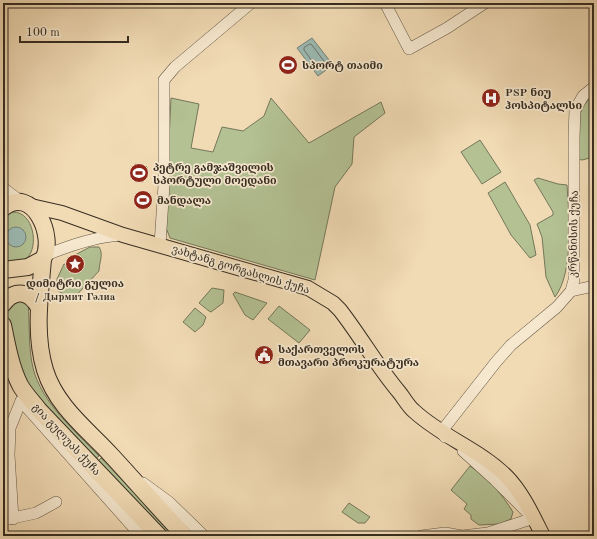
<svg xmlns="http://www.w3.org/2000/svg" width="597" height="539" viewBox="0 0 597 539" font-family="'Old Standard TT','Noto Serif Georgian',serif">
<style>
.green{fill:#b3c193;stroke:#75775a}
.water{fill:#9cbab4;stroke:#748279}
.lines{fill:none;stroke-linecap:round;stroke-linejoin:round}
.shore{stroke:#6a746a;stroke-width:1}
.minor-casing{stroke:#665846;stroke-width:12}
.major-casing{stroke:#372d21;stroke-width:16}
.highway-casing{stroke:#372d21;stroke-width:18}
.minor{stroke:#f6e8cf;stroke-width:11}
.major{stroke:#f1dbb5;stroke-width:14}
.highway{stroke:#f1dbb5;stroke-width:16}
.labels{text-anchor:middle;stroke-width:3.5;stroke-linejoin:round;paint-order:stroke}
.poi-label{font-size:11px;font-weight:bold;fill:#372d21;stroke:#f6e8cf;text-anchor:start}
.street-label{font-size:11px;fill:#372d21;stroke:#f6e8cf}
</style>
<rect width="100%" height="100%" fill="#f1dbb5"/>
<filter id="stains"><feTurbulence type="fractalNoise" baseFrequency=".005" numOctaves="4"/><feColorMatrix values="0 0 0 0 .2 0 0 0 0 .09 0 0 0 0 .02 0 0 0 .5 -.17"/></filter>
<radialGradient id="worn" r=".72"><stop offset=".6" stop-color="#630" stop-opacity="0"/><stop offset="1" stop-color="#630" stop-opacity=".3"/></radialGradient>
<g class="green">
<polygon points="594,94 594,157 582,160 578,159 580,114 583,106"/>
<polygon points="171,98 199,104 191,148 213,152 222,127 243,131 264,116 271,98 309,143 381,102 385,113 354,137 352,164 335,187 315,280 170,238 165,225"/>
<polygon points="480,140 501,172 482,184 461,152"/>
<polygon points="135,164 147,167 143,182 131,178"/>
<path d="M538,178L558,184L567,185C569,215 574,272 555,297L546,277L542,237L537,224L553,215V212L534,180Z"/>
<polygon points="505,182 530,225 536,255 530,258 511,235 488,193"/>
<path d="M13,212C34,212 39,247 27,258C23,262 18,262 13,262C8,262 5,259 3,255C1,247 3,230 3,221L9,214Z"/>
<path d="M90,247H99C104,254 99,263 99,271L72,300L57,290V279L64,264L67,265C67,273 74,274 80,270V262L73,256Z"/>
<polygon points="212,288 224,290 223,303 211,312 209,311 199,303"/>
<polygon points="235,292 267,303 253,320 245,315 233,294"/>
<path d="M14,298L28,303C30,325 28,347 33,368C42,403 74,430 99,456L95,459L23,381L8,330L5,309Z"/>
<polygon points="279,306 310,330 299,343 268,319"/>
<polygon points="195,308 206,317 203,325 195,332 183,322"/>
<polygon points="101,458 175,536 166,536 97,462"/>
<path d="M470,466C488,478 502,494 513,512L511,519L499,524L479,525L471,519V515L464,509L467,504L451,490Z"/>
<polygon points="349,503 370,517 365,523 358,523 342,512"/>
</g>
<g class="water">
<polygon points="312,38 333,65 318,76 297,48"/>
<circle cx="16" cy="237" r="10"/>
</g>
<g class="lines">
<polygon class="shore" points="310,44 312,45 326,64 326,66 320,70 318,69 304,50 304,48"/>
<defs>
<g id="minor">
<polyline points="385,3 409,49 447,28 485,3"/>
<polyline points="3,188 23,203"/>
<polyline points="160,244 164,185 164,80 175,67 251,3"/>
<path d="M44,256C68,246 94,237 120,235"/>
<polyline points="571,291 594,286"/>
<polyline points="21,401 141,536"/>
<polyline points="445,437 441,432 496,362 511,345 557,307 571,291 574,280 574,137 575,110 583,96 594,87"/>
<polyline points="463,451 495,480 526,511"/>
<polyline points="143,483 169,502 204,536"/>
<polyline points="13,519 9,455 10,428 21,401 26,398"/>
<polyline points="3,520 36,513 56,502"/>
<polyline points="421,536 445,533 462,536 488,533 534,518"/>
</g>
<path id="major" d="M31,206L62,213L123,235L308,288L333,303L340,310C361,337 377,366 399,392C404,398 408,406 414,411C442,437 480,450 506,476C522,492 533,516 543,536"/>
<g id="highway">
<path d="M3,208C33,184 56,237 43,259L28,267L3,270"/>
<path d="M43,259C40,296 34,334 45,370C56,406 87,429 111,455C136,482 160,510 185,536"/>
<path d="M3,304C15,288 30,291 39,308"/>
<path d="M3,325C7,345 11,367 20,385C25,394 33,402 39,410L159,536"/>
</g>
</defs>
<use href="#minor" class="minor-casing"/>
<use href="#major" class="major-casing"/>
<use href="#highway" class="highway-casing"/>
<use href="#minor" class="minor"/>
<use href="#major" class="major"/>
<use href="#highway" class="highway"/>
</g>
<defs>
<symbol id="stadium-disc" viewBox="-11 -11 22 22"><circle r="9.5" fill="#8f2418" stroke="#f6e8cf"/><path d="M0-5a6.5 5 0 1 0 0 10a6.5 5 0 1 0 0-10ZM-3.5-1.8h7v3.6h-7Z" fill="#fff"/></symbol>
<symbol id="hospital-disc" viewBox="-11 -11 22 22"><circle r="9.5" fill="#8f2418" stroke="#f6e8cf"/><path d="M-5-5h3v3.5h4V-5h3V5h-3V1.5h-4V5h-3Z" fill="#fff"/></symbol>
<symbol id="sight-disc" viewBox="-11 -11 22 22"><circle r="9.5" fill="#8f2418" stroke="#f6e8cf"/><path d="M0-6L1.8-2.2L6-1.7L2.9 1.2L3.7 5.4L0 3.3L-3.7 5.4L-2.9 1.2L-6-1.7L-1.8-2.2Z" fill="#fff"/></symbol>
<symbol id="civic-disc" viewBox="-11 -11 22 22"><circle r="9.5" fill="#8f2418" stroke="#f6e8cf"/><path d="M-.6-6.5H3V-4.5H.6V-3L4-1V1h2V6H-6V1h2V-1L-.6-3ZM-1.2 2.5V6h2.4V2.5Z" fill="#fff"/></symbol>
</defs>
<g fill-rule="evenodd">
<use href="#stadium-disc" x="277" y="54" width="22" height="22"/>
<use href="#hospital-disc" x="480" y="87" width="22" height="22"/>
<use href="#stadium-disc" x="128" y="162" width="22" height="22"/>
<use href="#stadium-disc" x="132" y="189" width="22" height="22"/>
<use href="#sight-disc" x="64" y="253" width="22" height="22"/>
<use href="#civic-disc" x="253" y="344" width="22" height="22"/>
</g>
<g class="labels">
<g class="poi-label">
<text x="302" y="69">სპორტ თაიმი</text>
<text x="505" y="96">PSP ნიუ<tspan x="505" dy="13">ჰოსპიტალსი</tspan></text>
<text x="153" y="171">პეტრე გამჯაშვილის<tspan x="153" dy="13">სპორტული მოედანი</tspan></text>
<text x="157" y="204">მანდალა</text>
<text x="75" y="287" text-anchor="middle">დიმიტრი გულია<tspan x="75" dy="13">/ Дырмит Гәлиа</tspan></text>
<text x="278" y="353">საქართველოს<tspan x="278" dy="13">მთავარი პროკურატურა</tspan></text>
</g>
<g class="street-label">
<text transform="translate(573 234) rotate(-89)" y="4">კრწანისის ქუჩა</text>
<text transform="translate(241 269) rotate(17)" y="4">ვახტანგ გორგასლის ქუჩა</text>
<text transform="translate(67 439) rotate(47)" y="4">გია გულუას ქუჩა</text>
</g>
</g>
<rect width="597" height="539" fill="none" stroke="#f1dbb5" stroke-width="16"/>
<rect x="4" y="4" width="589" height="531" fill="none" stroke="#372d21" stroke-width="2"/>
<rect x="8" y="8" width="581" height="523" fill="none" stroke="#372d21"/>
<path d="M20 36v6h108v-6" fill="none" stroke="#372d21" stroke-width="2"/>
<text x="26" y="36" font-size="12" fill="#372d21" stroke="#f6e8cf" stroke-width="3" paint-order="stroke">100 m</text>
<rect width="100%" height="100%" filter="url(#stains)"/>
<rect width="100%" height="100%" fill="url(#worn)"/>
</svg>
